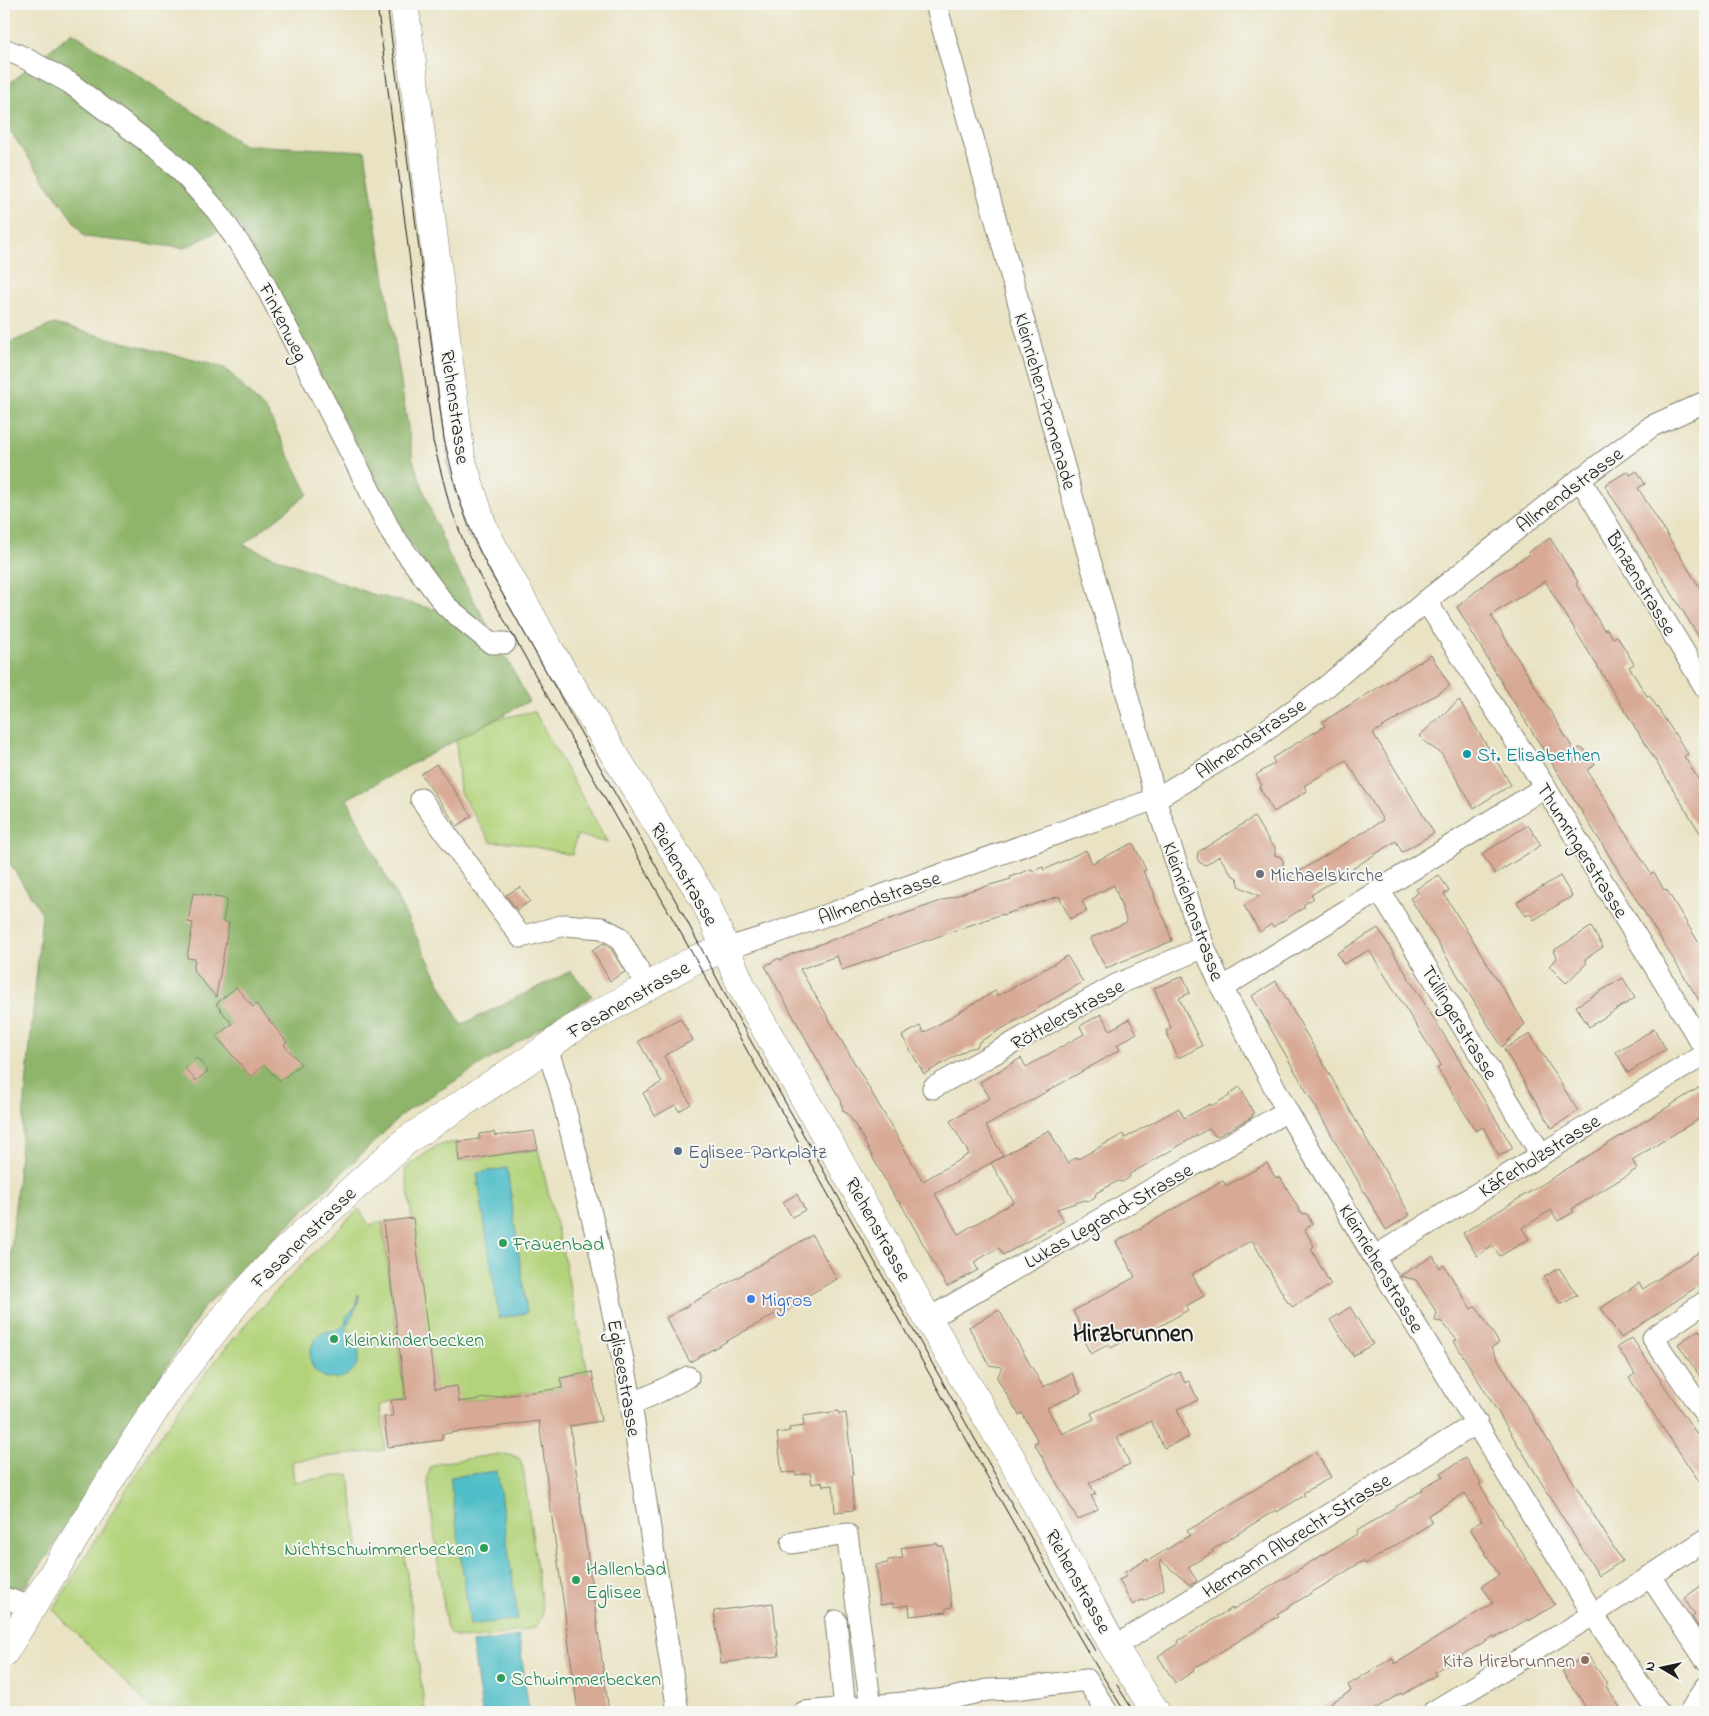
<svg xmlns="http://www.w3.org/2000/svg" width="1709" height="1716" viewBox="0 0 1709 1716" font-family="'Indie Flower',sans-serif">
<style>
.green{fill:#b3d37a;stroke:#68784b}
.forest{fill:#8eb56a;stroke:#556843}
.water{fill:#50bec8;stroke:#366d72}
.building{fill:#d8aa95}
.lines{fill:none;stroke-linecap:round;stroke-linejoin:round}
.minor-casing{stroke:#828070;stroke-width:23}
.major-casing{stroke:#828070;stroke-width:29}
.minor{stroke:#fff;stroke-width:21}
.major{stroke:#fff;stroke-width:28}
.tram{stroke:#1c1c1c;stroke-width:1}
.culture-dot{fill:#0f9aa8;stroke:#f6f6f2;stroke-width:2}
.worship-dot{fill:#6b7280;stroke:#f6f6f2;stroke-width:2}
.service-dot{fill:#5c6f8a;stroke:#f6f6f2;stroke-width:2}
.leisure-dot{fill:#2e9e5b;stroke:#f6f6f2;stroke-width:2}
.shop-dot{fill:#3f7fe0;stroke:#f6f6f2;stroke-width:2}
.education-dot{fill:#8d6e63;stroke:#f6f6f2;stroke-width:2}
.labels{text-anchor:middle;stroke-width:4;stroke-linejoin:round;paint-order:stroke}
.street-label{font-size:20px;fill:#1c1c1c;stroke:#f6f6f2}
.culture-label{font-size:20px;fill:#0d838f;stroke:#f6f6f2;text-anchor:start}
.worship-label{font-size:20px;fill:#5b616d;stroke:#f6f6f2;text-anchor:start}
.service-label{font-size:20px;fill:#4e5e75;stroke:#f6f6f2;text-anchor:start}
.leisure-label{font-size:20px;fill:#27864d;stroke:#f6f6f2;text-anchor:start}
.shop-label{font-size:20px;fill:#366cbe;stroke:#f6f6f2;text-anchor:start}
.education-label{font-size:20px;fill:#785e54;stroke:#f6f6f2;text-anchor:end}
.district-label{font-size:25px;font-weight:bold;fill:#1c1c1c;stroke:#f6f6f2}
</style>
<rect width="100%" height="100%" fill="#f6f6f2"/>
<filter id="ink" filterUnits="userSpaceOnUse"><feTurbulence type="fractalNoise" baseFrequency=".02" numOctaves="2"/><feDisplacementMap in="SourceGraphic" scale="10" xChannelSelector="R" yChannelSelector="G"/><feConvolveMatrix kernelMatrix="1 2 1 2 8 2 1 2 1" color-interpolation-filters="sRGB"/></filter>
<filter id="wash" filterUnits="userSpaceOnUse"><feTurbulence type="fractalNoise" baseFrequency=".0096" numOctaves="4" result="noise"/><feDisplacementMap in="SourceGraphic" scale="20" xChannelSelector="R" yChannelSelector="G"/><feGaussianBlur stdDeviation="1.12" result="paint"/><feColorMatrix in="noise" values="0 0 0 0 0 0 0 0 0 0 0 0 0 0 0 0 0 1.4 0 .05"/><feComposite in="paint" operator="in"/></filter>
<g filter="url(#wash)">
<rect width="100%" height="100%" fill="#e9e3c3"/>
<g class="green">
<polygon points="534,711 608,843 577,835 572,855 512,842 491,842 460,793 456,740 493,720"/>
<polygon points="457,1142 459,1161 538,1149 563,1254 588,1373 560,1378 562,1388 459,1402 435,1389 405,1168 438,1145"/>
<path d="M359,1209L369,1225L382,1221L405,1398L381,1404L385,1450L292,1461L294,1482L349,1474L360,1557L404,1551L425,1712H155L53,1610C97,1540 137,1466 186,1399C237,1329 296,1268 359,1209Z"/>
<path d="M499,1454L511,1455L519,1458L523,1468L543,1613L537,1627L529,1629C514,1632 469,1642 455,1636C449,1634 448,1630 446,1624L427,1477L431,1467L439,1463Z"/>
</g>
<g class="forest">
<polygon points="72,32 244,145 365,151 413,460 434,519 449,555 495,639 450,603 402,530 238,222 184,248 85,237 4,123 4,88"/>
<polygon points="54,324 225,368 268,413 308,494 243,545 371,594 442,611 507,659 529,701 347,799 461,1025 571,971 592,996 405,1112 204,1307 48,1555 25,1587 4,1586 4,1327 42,913 4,855 4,345"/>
</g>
<g class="water">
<polygon points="507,1168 527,1313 499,1318 477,1173"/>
<path d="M358,1294L359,1295C358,1312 349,1316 346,1330C350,1338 358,1342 359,1352C361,1378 326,1389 313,1367C306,1354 312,1337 326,1332C331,1330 337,1331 341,1328C346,1325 345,1319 348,1315C351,1311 354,1309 356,1306C357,1302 357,1298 358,1294Z"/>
<polygon points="497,1471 518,1619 470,1625 450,1477"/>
<polygon points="519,1636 529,1712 482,1712 472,1643"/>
</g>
<g id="blocks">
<g class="building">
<polygon points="1628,471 1630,475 1637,471 1645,484 1638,488 1705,596 1705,647 1605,485"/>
<polygon points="1550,538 1578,582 1576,584 1604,630 1607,629 1613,638 1617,636 1634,664 1629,667 1647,696 1649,695 1688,754 1684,756 1705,790 1705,841 1545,581 1491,615 1574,750 1579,748 1584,749 1595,765 1587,770 1651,874 1654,872 1664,890 1666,889 1705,953 1705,1010 1497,675 1457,607 1494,576 1516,564 1515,563 1529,555 1528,552"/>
<polygon points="1431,655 1450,686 1373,733 1434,833 1402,852 1396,841 1311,895 1314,898 1303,905 1305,907 1273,927 1271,924 1260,932 1244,906 1260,896 1240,887 1237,878 1232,875 1219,856 1206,865 1200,863 1197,858 1198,852 1254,817 1271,844 1275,846 1275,855 1281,857 1283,861 1284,881 1383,820 1346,760 1304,786 1307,791 1274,812 1259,787 1262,785 1256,775 1275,763 1272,758 1325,726 1322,722"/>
<polygon points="1459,700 1511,785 1474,808 1441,753 1427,744 1419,736"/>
<polygon points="436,764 472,816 457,826 421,774"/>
<polygon points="1528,825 1541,845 1495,874 1482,854"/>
<polygon points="1133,843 1146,870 1143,871 1153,890 1156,902 1166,922 1172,941 1106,968 1090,938 1127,922 1114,885 1082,901 1087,911 1070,919 1059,896 1003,915 1002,914 842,970 837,956 800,969 923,1181 969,1154 950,1121 990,1098 980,1082 1021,1058 1026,1067 1084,1034 1080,1026 1101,1014 1110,1030 1129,1019 1137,1033 1117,1045 1120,1050 986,1126 1003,1156 935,1194 958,1234 1014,1202 991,1163 1049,1130 1067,1163 1077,1157 1078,1159 1123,1134 1125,1138 1179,1108 1184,1118 1210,1104 1211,1106 1229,1096 1230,1093 1240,1087 1254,1114 1252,1115 1252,1117 1218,1136 1217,1135 1215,1136 1210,1128 1130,1174 1129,1178 1122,1182 1118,1181 1096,1193 1095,1197 1089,1201 1085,1200 1057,1209 1064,1221 1003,1255 999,1248 974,1262 978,1270 947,1287 900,1202 897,1201 878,1167 864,1141 865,1141 848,1114 843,1111 841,1100 837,1094 765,966 779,958 780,960 792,954 969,891 1011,879 1010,877 1032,869 1033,871 1043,867 1044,870 1086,850 1092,863"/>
<polygon points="1439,875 1449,891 1444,894 1525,1024 1502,1047 1410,898 1418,893 1416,889"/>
<polygon points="1560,876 1572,896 1534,920 1530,914 1526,916 1517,902"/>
<polygon points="520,887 530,901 517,910 506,895"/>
<polygon points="193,893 227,899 223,922 229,923 216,997 193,970 195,959 187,958 193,923 188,922"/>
<polygon points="1591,927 1603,947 1585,959 1587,963 1566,983 1549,966 1557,958 1553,951"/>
<polygon points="1378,928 1503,1131 1513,1148 1499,1156 1483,1127 1476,1131 1437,1068 1441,1065 1369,950 1343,964 1337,953"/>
<polygon points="604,943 609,948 610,947 625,972 610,981 592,950"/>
<polygon points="1067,956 1083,982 979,1042 977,1047 968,1049 924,1074 902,1036 920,1026 924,1033 995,991 998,996"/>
<polygon points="1183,976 1190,993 1179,998 1202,1046 1178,1058 1166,1031 1171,1028 1154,988"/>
<polygon points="1623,978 1635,998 1589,1027 1576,1006"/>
<polygon points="1276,981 1410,1215 1386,1230 1252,996"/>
<polygon points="236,987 253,1007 256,1004 287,1042 284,1045 301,1064 280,1081 264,1065 251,1077 216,1036 232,1024 216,1004"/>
<polygon points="680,1018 693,1040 664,1056 691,1104 679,1111 675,1105 655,1116 643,1093 662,1082 638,1041"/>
<polygon points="1654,1029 1666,1049 1628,1073 1616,1052"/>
<polygon points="1530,1034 1578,1111 1552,1128 1504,1049"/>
<polygon points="197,1058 208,1071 196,1081 185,1068"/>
<polygon points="1705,1084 1705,1115 1632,1160 1637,1169 1572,1209 1574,1212 1558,1221 1551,1210 1522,1228 1529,1239 1500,1256 1493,1246 1477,1256 1463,1233"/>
<polygon points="534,1131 538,1149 459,1161 457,1142 480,1139 479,1134 494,1132 495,1136"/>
<polygon points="1267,1163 1275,1177 1281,1178 1301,1213 1307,1214 1312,1223 1305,1230 1314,1246 1311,1249 1331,1285 1292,1307 1290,1303 1288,1303 1252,1240 1192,1274 1204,1296 1186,1306 1188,1310 1141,1337 1139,1333 1111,1348 1109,1344 1091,1354 1078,1331 1082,1329 1073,1311 1135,1277 1116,1242 1223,1181 1226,1186"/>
<polygon points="797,1194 805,1210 792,1217 783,1202"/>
<polygon points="413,1218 435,1389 457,1386 459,1402 562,1388 560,1378 592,1372 601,1421 570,1426 609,1712 578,1712 539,1421 442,1434 442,1440 388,1447 384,1417 393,1416 391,1400 406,1399 383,1222"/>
<polygon points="812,1235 837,1279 690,1362 666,1318"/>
<polygon points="1705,1248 1705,1281 1621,1338 1601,1308 1639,1283 1643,1289"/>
<polygon points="1433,1256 1440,1268 1444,1265 1471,1309 1476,1306 1499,1343 1491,1348 1622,1561 1599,1576 1454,1341 1457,1340 1442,1322 1435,1321 1437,1313 1416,1280 1400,1276"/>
<polygon points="1559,1268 1577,1295 1561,1305 1544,1277"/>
<polygon points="1350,1307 1373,1344 1353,1356 1330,1320"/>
<polygon points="999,1310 1043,1387 1072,1373 1081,1392 1047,1408 1062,1434 1094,1419 1091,1413 1180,1372 1185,1383 1189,1381 1198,1400 1177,1409 1189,1437 1164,1448 1151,1421 1117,1437 1130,1464 1089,1483 1096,1494 1091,1496 1098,1509 1078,1520 1034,1443 1038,1441 1022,1413 1019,1415 997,1378 1002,1367 989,1365 969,1327"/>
<polygon points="1699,1330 1705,1340 1705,1384 1678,1344"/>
<polygon points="1632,1338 1705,1446 1705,1490 1629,1378 1635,1374 1617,1347"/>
<polygon points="839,1411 839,1414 846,1413 853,1475 851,1475 854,1510 835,1512 833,1485 823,1486 822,1482 812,1484 810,1473 796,1475 795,1472 782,1473 777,1433 790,1431 789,1428 804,1426 803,1416"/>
<polygon points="1316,1452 1331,1477 1303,1493 1305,1495 1277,1512 1276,1510 1261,1519 1212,1550 1213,1552 1188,1567 1197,1581 1190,1585 1160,1560 1164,1589 1144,1601 1142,1600 1133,1605 1119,1580 1127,1576 1124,1573 1147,1559 1148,1561 1190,1535 1187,1531"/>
<polygon points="1465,1458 1481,1483 1479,1484 1555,1605 1529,1621 1528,1619 1495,1638 1494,1636 1434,1672 1436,1675 1402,1695 1401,1693 1370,1712 1315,1712 1351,1691 1348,1685 1392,1658 1395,1664 1493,1603 1482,1586 1499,1575 1470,1528 1482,1521 1465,1493 1428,1515 1432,1523 1365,1564 1363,1561 1277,1614 1279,1616 1193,1669 1194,1671 1175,1683 1158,1656 1179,1643 1178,1641 1210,1621 1232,1608 1232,1610 1357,1534 1357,1531 1423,1490 1422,1488 1443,1476 1441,1473"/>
<polygon points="937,1543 938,1546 943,1546 952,1607 946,1608 946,1612 910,1616 909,1605 894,1607 893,1603 880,1605 876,1565 888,1563 888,1560 903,1558 901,1548"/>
<polygon points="1705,1583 1705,1637 1692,1617 1695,1615 1684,1598"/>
<polygon points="773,1603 779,1656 721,1663 714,1611"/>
<polygon points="1587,1654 1608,1685 1606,1687 1623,1712 1589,1712 1562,1671"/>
</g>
</g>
</g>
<g filter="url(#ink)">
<use href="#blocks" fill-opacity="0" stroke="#828070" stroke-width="1"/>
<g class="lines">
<defs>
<g id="minor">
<polyline points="936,4 1150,777 1155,799 1204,947 1222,988 1287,1111 1374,1257 1593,1614 1658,1712"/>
<polyline points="4,49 23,57 70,83 149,143 178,168 217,211 258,271 392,534 446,606 491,643 505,643"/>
<polyline points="1580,479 1705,687"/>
<polyline points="1426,601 1545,787 1705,1049"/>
<polyline points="421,799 521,937 565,925 602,928 619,937 647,986"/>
<polyline points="1379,890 1541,1154"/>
<polyline points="725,949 770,935 1155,799 1250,742 1327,686 1426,601 1580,479 1652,426 1705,402"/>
<polyline points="1222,988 1545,787"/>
<polyline points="547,1048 560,1088 597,1238 628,1384 678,1712"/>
<polyline points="933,1088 1116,985 1204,947"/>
<polyline points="1374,1257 1705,1054"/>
<polyline points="1705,1302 1653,1338 1705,1414"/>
<polyline points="928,1319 1287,1111"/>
<polyline points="631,1404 654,1394 688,1377"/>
<polyline points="792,1543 847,1534 871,1707"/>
<polyline points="1650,1576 1705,1659"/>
<polyline points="4,1598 32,1607"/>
<polyline points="836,1621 845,1709"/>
<polyline points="1114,1647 1477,1423"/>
<polyline points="804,1712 948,1699 987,1690 1014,1689 1087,1680 1107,1712"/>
<polyline points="1433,1712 1583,1621 1705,1540"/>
<polyline points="1690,1712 1705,1687"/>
</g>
<g id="major">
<polyline points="404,4 412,63 461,458 484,530 551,652 705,901 742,987 760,1019 928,1319 1010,1456 1114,1647 1156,1712"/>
<polyline points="4,1653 135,1440 170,1387 240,1298 274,1261 307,1230 407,1140 547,1048 569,1031 696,959 725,949"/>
</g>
</defs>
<use href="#minor" class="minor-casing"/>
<use href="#major" class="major-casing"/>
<use href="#minor" class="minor"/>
<use href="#major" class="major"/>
<g class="tram">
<polyline points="377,4 433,441 449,503 465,545 480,577 1014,1524 1089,1654 1125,1712"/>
<polyline points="387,4 444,439 459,499 475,541 490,572 682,912 739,1020 890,1289 1095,1651"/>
<polyline points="1117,1685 1134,1712"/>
</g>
</g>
</g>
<circle class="culture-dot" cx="1467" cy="754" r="5"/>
<circle class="worship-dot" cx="1260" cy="874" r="5"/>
<circle class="service-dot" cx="678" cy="1151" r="5"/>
<g class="leisure-dot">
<circle cx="503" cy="1243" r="5"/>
<circle cx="334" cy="1339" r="5"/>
<circle cx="484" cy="1548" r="5"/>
<circle cx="576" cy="1580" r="5"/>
<circle cx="501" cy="1678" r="5"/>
</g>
<circle class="shop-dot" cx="751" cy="1299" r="5"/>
<circle class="education-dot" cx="1585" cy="1660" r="5"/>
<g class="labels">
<g class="street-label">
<text transform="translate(284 322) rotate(63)" y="7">Finkenweg</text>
<text transform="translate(1046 401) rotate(74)" y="7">Kleinriehen-Promenade</text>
<text transform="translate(456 407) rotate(82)" y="7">Riehenstrasse</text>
<text transform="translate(1569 489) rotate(-37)" y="7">Allmendstrasse</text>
<text transform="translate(1642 583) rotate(59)" y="7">Binzenstrasse</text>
<text transform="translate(1250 738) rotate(-34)" y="7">Allmendstrasse</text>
<text transform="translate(1583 850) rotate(58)" y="7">Thumringerstrasse</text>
<text transform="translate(685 874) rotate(60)" y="7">Riehenstrasse</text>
<text transform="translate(879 897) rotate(-19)" y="7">Allmendstrasse</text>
<text transform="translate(1194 911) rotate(70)" y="7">Kleinriehenstrasse</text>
<text transform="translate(628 999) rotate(-30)" y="7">Fasanenstrasse</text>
<text transform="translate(1067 1014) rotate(-29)" y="7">Röttelerstrasse</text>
<text transform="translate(1460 1022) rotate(59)" y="7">Tüllingerstrasse</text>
<text transform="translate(1539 1155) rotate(-32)" y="7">Käferholzstrasse</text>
<text transform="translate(1108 1215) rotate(-30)" y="7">Lukas Legrand-Strasse</text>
<text transform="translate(879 1229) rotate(61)" y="7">Riehenstrasse</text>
<text transform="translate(303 1237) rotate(-44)" y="7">Fasanenstrasse</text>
<text transform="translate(1382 1268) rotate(59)" y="7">Kleinriehenstrasse</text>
<text transform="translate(625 1378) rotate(80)" y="7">Egliseestrasse</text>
<text transform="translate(1296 1535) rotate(-32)" y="7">Hermann Albrecht-Strasse</text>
<text transform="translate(1079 1581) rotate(61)" y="7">Riehenstrasse</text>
</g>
<g class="culture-label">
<text x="1477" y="761">St. Elisabethen</text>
</g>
<g class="worship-label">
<text x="1270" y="881">Michaelskirche</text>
</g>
<g class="service-label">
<text x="688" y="1158">Eglisee-Parkplatz</text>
</g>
<g class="leisure-label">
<text x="513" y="1250">Frauenbad</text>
<text x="344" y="1346">Kleinkinderbecken</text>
<text x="474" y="1555" text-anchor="end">Nichtschwimmerbecken</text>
<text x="586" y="1575">Hallenbad<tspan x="586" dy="23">Eglisee</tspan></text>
<text x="511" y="1685">Schwimmerbecken</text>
</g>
<g class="shop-label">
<text x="761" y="1306">Migros</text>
</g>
<g class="education-label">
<text x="1575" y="1667">Kita Hirzbrunnen</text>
</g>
<g class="district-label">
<text x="1133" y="1341">Hirzbrunnen</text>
</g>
</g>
<rect width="1709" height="1716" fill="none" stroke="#f6f6f2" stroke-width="20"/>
<g transform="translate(1662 1668) rotate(279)" stroke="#f6f6f2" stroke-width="4" paint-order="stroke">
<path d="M0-4L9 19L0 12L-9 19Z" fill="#1c1c1c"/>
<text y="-8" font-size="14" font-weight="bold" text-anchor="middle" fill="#1c1c1c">N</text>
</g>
</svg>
